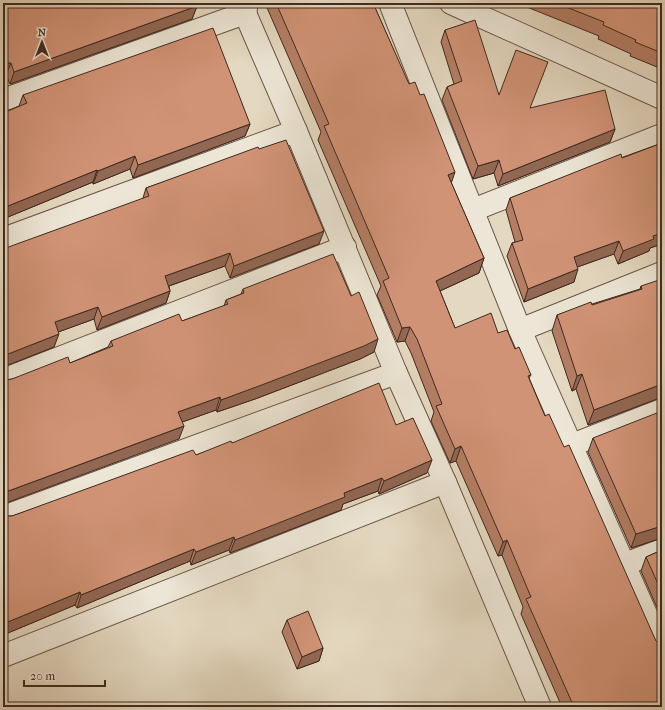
<svg xmlns="http://www.w3.org/2000/svg" width="665" height="710" viewBox="0 0 665 710" font-family="'IM FELL French Canon',serif">
<style>
.lines{fill:none;stroke-linecap:round;stroke-linejoin:round}
.minor-casing{stroke:#6a5547;stroke-width:24}
.tertiary-casing{stroke:#6a5547;stroke-width:24}
.minor{stroke:#ede6d6;stroke-width:22}
.tertiary{stroke:#ede6d6;stroke-width:22}
.wall{fill:#b47e65;stroke:#41291f}
.shaded-wall{fill:#926753;stroke:#41291f}
.building{fill:#d19376;stroke:#41291f}
</style>
<rect width="100%" height="100%" fill="#e4d8c0"/>
<filter id="stains"><feTurbulence type="fractalNoise" baseFrequency=".005" numOctaves="4"/><feColorMatrix values="0 0 0 0 .2 0 0 0 0 .09 0 0 0 0 .02 0 0 0 .5 -.17"/></filter>
<radialGradient id="worn" r=".72"><stop offset=".6" stop-color="#630" stop-opacity="0"/><stop offset="1" stop-color="#630" stop-opacity=".3"/></radialGradient>
<g class="lines">
<defs>
<g id="minor">
<polyline points="390,3 520,330 662,650"/>
<polyline points="245,13 296,131 396,373 445,482 540,707"/>
<polyline points="3,100 245,13 247,3"/>
<polyline points="473,210 662,135"/>
<polyline points="3,239 296,131"/>
<polyline points="520,330 662,273"/>
<polyline points="3,380 345,247"/>
<polyline points="572,445 662,410"/>
<polyline points="3,517 396,373"/>
<polyline points="625,564 662,550"/>
<polyline points="3,656 445,482"/>
</g>
<polyline id="tertiary" points="451,3 662,98"/>
</defs>
<use href="#minor" class="minor-casing"/>
<use href="#tertiary" class="tertiary-casing"/>
<use href="#minor" class="minor"/>
<use href="#tertiary" class="tertiary"/>
</g>
<g class="wall">
<polygon points="3,3 197,6 192,19 10,84 6,75 4,75"/>
<polygon points="265,3 373,3 484,258 479,273 440,291 455,328 498,333 515,349 531,375 529,378 662,707 562,707 521,614 523,607 502,555 498,556 456,461 450,463 431,421 434,412 411,353 405,341 397,342 377,295 381,286 318,140 321,132"/>
<polygon points="517,3 662,3 662,69 630,56 631,54 598,39 599,36"/>
<polygon points="445,30 499,95 530,108 615,129 610,142 498,186 494,173 473,179 442,100 447,87 454,84 441,42"/>
<polygon points="23,95 250,124 245,136 133,178 130,169 93,184 93,182 3,219 3,113 19,106"/>
<polygon points="662,143 662,244 650,248 649,251 618,264 614,254 577,267 574,282 524,302 507,256 512,243 515,242 506,210 510,198"/>
<polygon points="259,149 319,244 230,278 225,266 169,286 170,291 166,303 97,330 94,319 58,332 54,347 3,367 143,198 146,188"/>
<polygon points="641,286 662,382 657,399 588,425 576,389 572,391 552,331 557,315 640,289"/>
<polygon points="243,289 374,352 360,359 255,399 217,412 216,410 182,422 179,439 6,380 12,379 70,363 108,347 111,341 182,321 224,306 226,300 241,294"/>
<polygon points="396,425 427,473 379,494 378,491 343,504 341,510 230,553 229,550 191,565 190,561 77,608 75,605 3,635 3,515 5,516 12,516 232,443"/>
<polygon points="593,438 662,538 631,548 588,452"/>
<polygon points="662,550 662,619 641,571 646,557"/>
<polygon points="287,620 323,648 319,661 297,669 282,632"/>
</g>
<g class="shaded-wall">
<polygon points="197,6 192,19 10,84 14,72"/>
<polygon points="8,63 11,63 6,75 3,76 3,65"/>
<polygon points="250,124 245,136 133,178 138,165"/>
<polygon points="615,129 610,142 498,186 503,174"/>
<polygon points="135,156 130,169 93,184 98,171"/>
<polygon points="499,160 494,173 473,179 478,166"/>
<polygon points="97,170 93,182 3,219 3,208"/>
<polygon points="455,172 450,187 448,175"/>
<polygon points="324,231 319,244 230,278 234,266"/>
<polygon points="662,233 662,244 650,248 649,251 618,264 623,251 653,236"/>
<polygon points="619,241 614,254 569,270 574,257"/>
<polygon points="230,253 225,266 160,289 165,276"/>
<polygon points="484,258 479,273 431,295 436,281"/>
<polygon points="578,269 574,282 524,302 528,289"/>
<polygon points="170,291 166,303 97,330 102,317"/>
<polygon points="98,307 94,319 50,335 55,322"/>
<polygon points="410,327 405,341 397,342 402,328"/>
<polygon points="59,334 54,347 3,367 3,356"/>
<polygon points="378,339 374,352 360,359 255,399 217,412 221,400"/>
<polygon points="662,368 662,382 652,385 658,370"/>
<polygon points="582,374 576,389 572,391 577,376"/>
<polygon points="662,384 657,399 588,425 594,410"/>
<polygon points="220,397 216,410 174,425 178,412"/>
<polygon points="184,426 179,439 3,504 3,493"/>
<polygon points="461,446 456,461 450,463 455,449"/>
<polygon points="432,460 427,473 379,494 384,481"/>
<polygon points="382,478 378,491 343,504 341,510 230,553 235,540 344,493"/>
<polygon points="662,526 662,538 631,548 636,534"/>
<polygon points="234,537 229,550 191,565 196,552"/>
<polygon points="507,540 502,555 498,556 503,542"/>
<polygon points="194,549 190,561 77,608 81,595"/>
<polygon points="80,592 75,605 3,635 3,624"/>
<polygon points="323,648 319,661 297,669 302,657"/>
</g>
<g class="building">
<polygon points="3,3 196,3 197,6 14,72 11,63 8,63 3,65"/>
<polygon points="276,3 373,3 409,84 415,82 420,95 424,94 455,172 448,175 484,258 436,281 455,328 491,313 498,333 507,330 515,349 519,347 531,375 528,376 545,416 549,414 564,447 569,445 656,641 660,645 662,646 662,707 574,707 526,599 531,597 507,540 503,542 461,446 455,449 436,406 442,404 417,339 410,327 402,328 383,281 389,278 324,126 329,124"/>
<polygon points="556,3 662,3 662,53 635,42 636,40 603,25 604,22"/>
<polygon points="475,20 499,95 516,50 548,62 530,108 605,90 615,129 503,174 499,160 478,166 447,87 462,81 445,30"/>
<polygon points="213,28 250,124 138,165 135,156 98,171 97,170 3,208 3,113 27,103 23,95"/>
<polygon points="286,140 324,231 234,266 230,253 165,276 170,291 102,317 98,307 55,322 59,334 3,356 3,249 149,196 146,188 258,147 259,149"/>
<polygon points="662,143 662,233 653,236 654,239 623,251 619,241 574,257 578,269 528,289 512,243 523,240 510,198 621,154 622,158"/>
<polygon points="333,254 351,296 359,292 378,339 364,346 259,386 221,400 220,397 178,412 184,426 3,493 3,378 6,380 12,379 68,357 70,363 113,346 111,341 179,314 182,321 228,304 226,300 244,293 243,289"/>
<polygon points="662,279 662,368 658,370 662,384 594,410 582,374 577,376 557,315 591,302 592,305 642,289 641,286"/>
<polygon points="379,383 396,425 413,418 432,460 384,481 382,478 344,493 345,497 235,540 234,537 196,552 194,549 81,595 80,592 3,624 3,515 5,516 12,516 193,450 196,455 231,441 232,443"/>
<polygon points="662,411 662,526 636,534 593,438"/>
<polygon points="662,550 662,593 646,557"/>
<polygon points="308,611 323,648 302,657 287,620"/>
</g>
<rect width="665" height="710" fill="none" stroke="#e4d8c0" stroke-width="16"/>
<rect x="4" y="4" width="657" height="702" fill="none" stroke="#41291f" stroke-width="2"/>
<rect x="8" y="8" width="649" height="694" fill="none" stroke="#41291f"/>
<g transform="translate(42 42)" stroke="#ede6d6" stroke-width="3" paint-order="stroke">
<path d="M0-3L7 15L0 10L-7 15Z" fill="#41291f"/>
<text y="-6" font-size="11" font-weight="bold" text-anchor="middle" fill="#41291f">N</text>
</g>
<path d="M24 680v6h81v-6" fill="none" stroke="#41291f" stroke-width="2"/>
<text x="30" y="680" font-size="12" fill="#41291f" stroke="#ede6d6" stroke-width="3" paint-order="stroke">20 m</text>
<rect width="100%" height="100%" filter="url(#stains)"/>
<rect width="100%" height="100%" fill="url(#worn)"/>
</svg>
